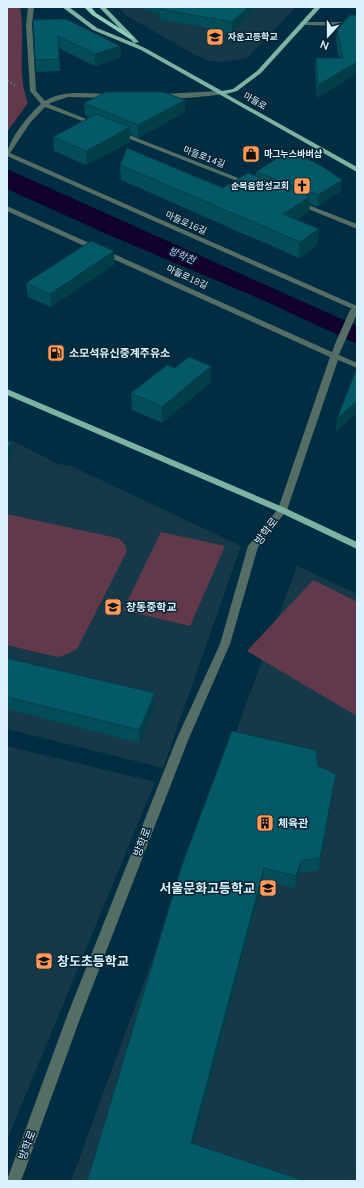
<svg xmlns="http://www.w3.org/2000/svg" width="364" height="1188" viewBox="0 0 364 1188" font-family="'Nunito Sans','Noto Sans KR',sans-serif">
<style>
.built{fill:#16394a}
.green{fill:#62394a}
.water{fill:#11022c}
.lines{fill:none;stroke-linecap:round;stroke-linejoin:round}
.path{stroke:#5d8192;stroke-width:1.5;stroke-dasharray:2 2;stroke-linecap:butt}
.minor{fill:#546e66;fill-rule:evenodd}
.major{fill:#7cb3a2;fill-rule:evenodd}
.highway{fill:#8cceba;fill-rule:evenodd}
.minor-bridge{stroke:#546e66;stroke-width:8}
.wall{fill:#034d59}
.shaded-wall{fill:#023e48}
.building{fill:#035967;stroke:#023e48}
.labels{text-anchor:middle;stroke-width:3;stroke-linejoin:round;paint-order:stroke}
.far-poi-label{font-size:9px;font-weight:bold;fill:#daf1fe;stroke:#052331;text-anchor:start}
.far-street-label{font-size:9px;fill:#daf1fe;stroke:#052331}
.far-water-label{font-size:10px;font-style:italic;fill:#c8bbfb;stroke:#052331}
.poi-label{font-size:11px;font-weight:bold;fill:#daf1fe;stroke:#052331;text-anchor:start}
.street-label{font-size:11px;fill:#daf1fe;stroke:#052331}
.near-poi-label{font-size:13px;font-weight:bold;fill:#daf1fe;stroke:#052331;text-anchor:end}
</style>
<rect width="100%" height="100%" fill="#002d41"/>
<g class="built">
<polygon points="118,7 296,7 247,58 222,62 210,61 199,57 127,16"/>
<polygon points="7,438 58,464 71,466 241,546 163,768 7,729"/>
<polygon points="297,566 357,594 357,1181 71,1181"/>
<polygon points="7,746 155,782 7,1140"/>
</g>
<g class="green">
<path d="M7,7H20C26,40 16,70 28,103L7,132Z"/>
<path d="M7,514L117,538C123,541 125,544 127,551L77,649L65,655L57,657L7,645Z"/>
<polygon points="161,532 225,546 190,626 123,610"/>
<polygon points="313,580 357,602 357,716 247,651"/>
</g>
<polygon class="water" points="7,169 357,326 357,344 265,301 109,235 7,189"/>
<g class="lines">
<polyline class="path" points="7,80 17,87"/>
<g class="minor">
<path d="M28,7H34L32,25L36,91L45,101C64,89 89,94 110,94L113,96L110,98L68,97L50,103L49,104L101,125L96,126L45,107L30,123L10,153L357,306V311L7,156C7,141 29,114 41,104L30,91L26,25Z"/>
<polygon points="301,22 357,22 357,26 303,25 300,23"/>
<path d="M220,91L222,92V94C212,96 166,101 159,96L162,94Z"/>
<polygon points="119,131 251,183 252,184 247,185 117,134 117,132"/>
<polygon points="298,201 357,224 357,229 296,204 296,202"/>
<polygon points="7,206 332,352 335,345 341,345 342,347 339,355 357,363 357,368 338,360 287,510 258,547 230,644 189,738 81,1016 21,1181 7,1180 67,1016 177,738 220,644 248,546 278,509 330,357 7,211"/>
</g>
<g class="major">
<polygon points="62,7 69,7 97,28 134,43 99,7 105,7 139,42 134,43 145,48 222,91 233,89 257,71 315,7 321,7 261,73 237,91 226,94 357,167 357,172 141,50 93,30"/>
<polygon points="7,389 285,508 357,542 357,549 279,512 7,395"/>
</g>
<polygon class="highway" points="84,7 91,7 96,13 135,38 130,39 92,15"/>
<polyline class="minor-bridge" points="338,347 353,313"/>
</g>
<g class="wall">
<polygon points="137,7 255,7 255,10 232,33 160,19 160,14"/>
<polygon points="357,8 357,73 317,98 315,70 316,58 339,58 336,41 337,29 356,15"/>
<polygon points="33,20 120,46 121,57 95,66 59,48 60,71 36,72"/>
<polygon points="84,103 185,112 138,138 130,134 130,142 86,165 54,151 53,137 90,118 85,115"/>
<polygon points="120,165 223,188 255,176 256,172 342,180 341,191 317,207 310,204 309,212 297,220 318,245 299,258 121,180"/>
<polygon points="115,264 51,307 28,297 26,283"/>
<polygon points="211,366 211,382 162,423 132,410 131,393 175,368"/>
<polygon points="7,658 155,705 140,743 7,709"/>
<polygon points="318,766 336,774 319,870 300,873 295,888 263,880 194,1143 87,1181"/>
</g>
<g class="shaded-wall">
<polygon points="248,7 255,7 255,10 232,33 232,22"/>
<polygon points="120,46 121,57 95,66 95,54"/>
<polygon points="357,62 357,73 317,98 318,85"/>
<polygon points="185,100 185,112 138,138 138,125"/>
<polygon points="130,127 130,142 86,165 86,151"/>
<polygon points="342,180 341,191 317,207 318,195"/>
<polygon points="310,197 309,212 282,230 283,214"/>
<polygon points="319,229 318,245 299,258 300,242"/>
<polygon points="114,251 115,264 51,307 50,294"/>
<polygon points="211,366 211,382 162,423 162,407"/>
<polygon points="357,401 357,413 335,433 337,419"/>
<polygon points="12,442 14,454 7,464 7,450"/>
<polygon points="155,693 155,705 140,743 139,730"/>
<polygon points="336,774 334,787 319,870 320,858"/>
<polygon points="301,861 300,873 295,888 296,876"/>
<polygon points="264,868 263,880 191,1153 191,1143"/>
</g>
<g class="building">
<polygon points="162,7 248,7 232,22 160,9"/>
<polygon points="350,15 357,15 357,62 318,85 316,58 343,58 337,29"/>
<polygon points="66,19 120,46 95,54 58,36 59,59 35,60 33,20"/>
<polygon points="106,92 163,92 185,100 138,125 84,103"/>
<polygon points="96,114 130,127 86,151 53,137"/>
<polygon points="127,148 223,188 248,173 310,197 283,214 319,229 300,242 120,165"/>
<polygon points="290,150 325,168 342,180 318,195 256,172"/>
<polygon points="91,241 114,251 50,294 26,283"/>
<polygon points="189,357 211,366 162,407 131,393 167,365 175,368"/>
<polygon points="356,370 357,370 357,401 337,419"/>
<polygon points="7,441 12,442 7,450"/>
<polygon points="7,658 155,693 139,730 7,697"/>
<polygon points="232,731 316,750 318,766 336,774 320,858 301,861 296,876 264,868 191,1143 305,1181 87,1181 182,865"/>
</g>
<defs>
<symbol id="school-square" viewBox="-11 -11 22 22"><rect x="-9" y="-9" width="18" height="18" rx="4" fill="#fe9b58" stroke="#052331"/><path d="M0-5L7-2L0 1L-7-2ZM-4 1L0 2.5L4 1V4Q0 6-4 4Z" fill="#111"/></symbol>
<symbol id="shop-square" viewBox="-11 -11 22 22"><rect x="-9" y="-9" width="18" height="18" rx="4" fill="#fe9b58" stroke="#052331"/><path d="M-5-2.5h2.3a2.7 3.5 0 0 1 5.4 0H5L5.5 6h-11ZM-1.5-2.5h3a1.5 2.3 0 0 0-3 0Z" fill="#111"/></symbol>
<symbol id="church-square" viewBox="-11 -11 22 22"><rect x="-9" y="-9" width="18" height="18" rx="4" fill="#fe9b58" stroke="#052331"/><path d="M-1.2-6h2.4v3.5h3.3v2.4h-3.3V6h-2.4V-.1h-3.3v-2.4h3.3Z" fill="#111"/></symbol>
<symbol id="fuel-square" viewBox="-11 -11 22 22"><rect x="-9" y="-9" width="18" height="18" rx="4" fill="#fe9b58" stroke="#052331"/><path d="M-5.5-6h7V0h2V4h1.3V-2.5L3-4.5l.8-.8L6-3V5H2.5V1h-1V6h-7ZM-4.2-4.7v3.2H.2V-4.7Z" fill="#111"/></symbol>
<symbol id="building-square" viewBox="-11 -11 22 22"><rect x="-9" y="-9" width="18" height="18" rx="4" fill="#fe9b58" stroke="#052331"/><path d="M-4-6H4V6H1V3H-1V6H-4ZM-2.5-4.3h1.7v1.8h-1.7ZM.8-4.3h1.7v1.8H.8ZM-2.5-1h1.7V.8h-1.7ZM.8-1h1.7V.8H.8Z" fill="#111"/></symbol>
</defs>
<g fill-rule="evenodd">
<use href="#school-square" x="205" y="27" width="20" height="20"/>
<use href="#shop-square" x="241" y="144" width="20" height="20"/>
<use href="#church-square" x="292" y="176" width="20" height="20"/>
<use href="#fuel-square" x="46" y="343" width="20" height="20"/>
<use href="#school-square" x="103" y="597" width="20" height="20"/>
<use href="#building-square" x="255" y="813" width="20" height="20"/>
<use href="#school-square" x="258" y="878" width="20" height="20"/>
<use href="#school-square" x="34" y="951" width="20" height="20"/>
</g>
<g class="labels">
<g class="far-poi-label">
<text x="228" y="40">자운고등학교</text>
<text x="264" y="157">마그누스바버샵</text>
<text x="289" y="189" text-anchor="end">순복음한성교회</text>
</g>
<g class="far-street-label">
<text transform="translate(255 101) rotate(30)" y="3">마들로</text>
<text transform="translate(204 157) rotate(21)" y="3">마들로14길</text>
<text transform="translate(186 223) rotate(24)" y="3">마들로16길</text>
<text transform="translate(187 277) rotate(25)" y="3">마들로18길</text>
</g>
<g class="far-water-label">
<text transform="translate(182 255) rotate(23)" y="4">방학천</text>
</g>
<g class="poi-label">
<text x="69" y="357">소모석유신중계주유소</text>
<text x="126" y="611">창동중학교</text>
<text x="278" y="827">체육관</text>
</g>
<g class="street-label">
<text transform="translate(266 531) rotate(-53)" y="4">방학로</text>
<text transform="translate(142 842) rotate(-69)" y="4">방학로</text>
<text transform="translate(27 1145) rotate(-70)" y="4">방학로</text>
</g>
<g class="near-poi-label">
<text x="255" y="893">서울문화고등학교</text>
<text x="57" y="966" text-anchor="start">창도초등학교</text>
</g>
</g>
<rect width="364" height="1188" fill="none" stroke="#daf1fe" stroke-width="16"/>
<g transform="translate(328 36) rotate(201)" stroke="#052331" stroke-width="3" paint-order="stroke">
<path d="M0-3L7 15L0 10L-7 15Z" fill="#daf1fe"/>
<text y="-6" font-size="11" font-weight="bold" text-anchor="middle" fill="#daf1fe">N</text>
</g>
</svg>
